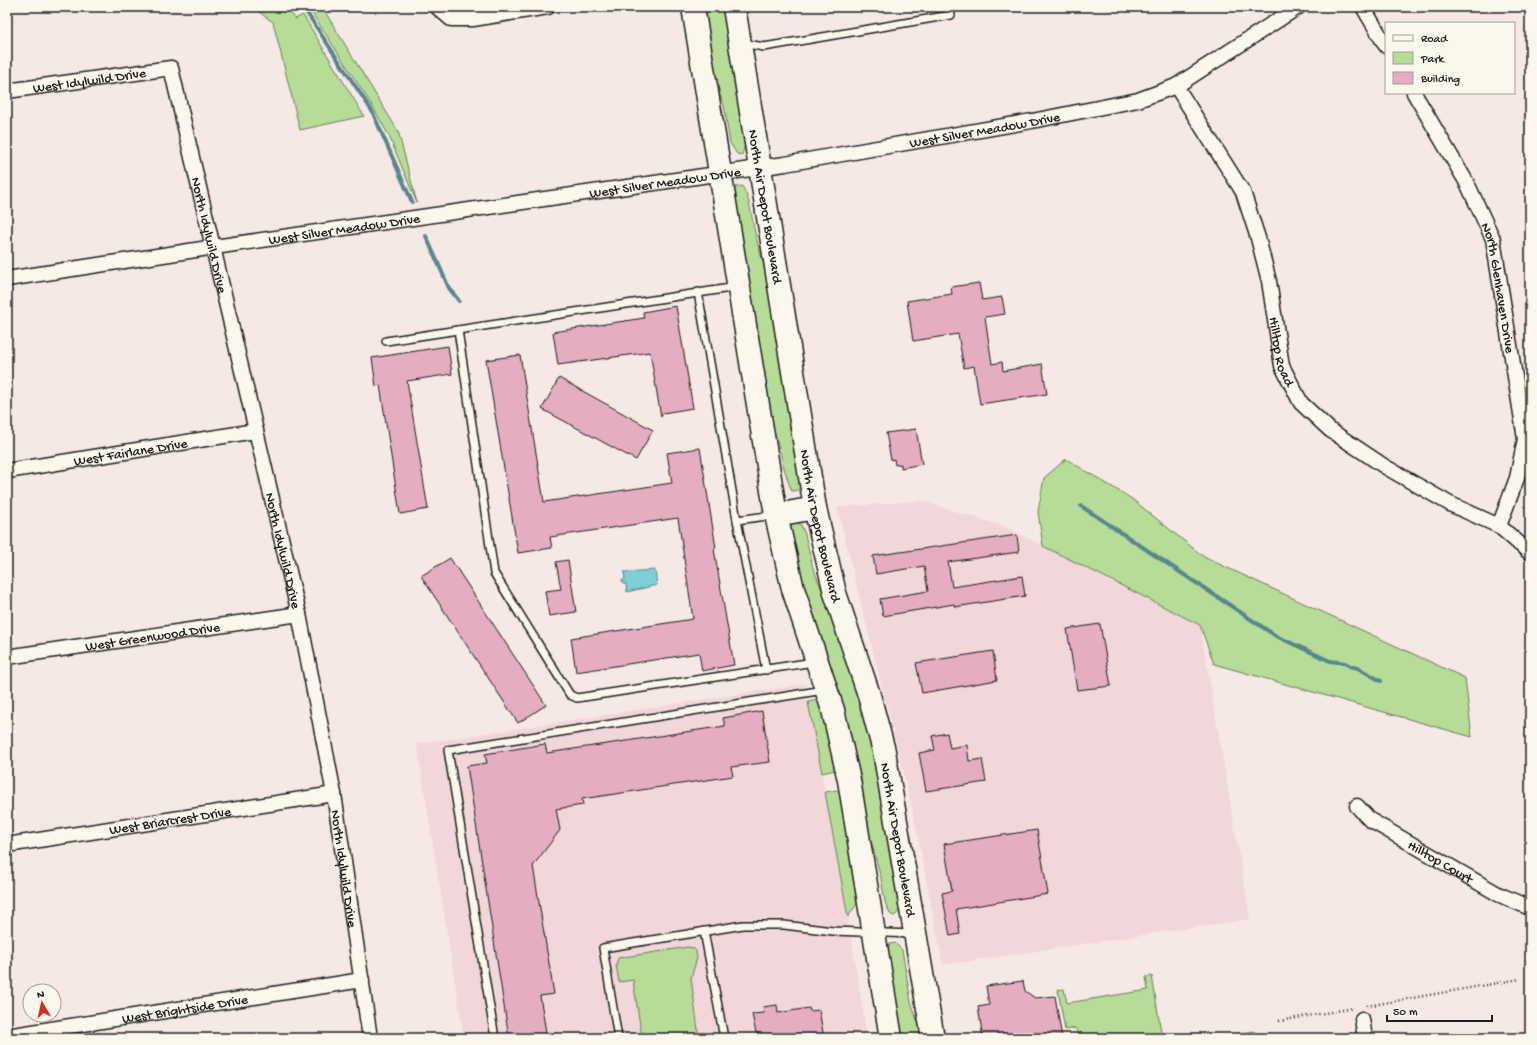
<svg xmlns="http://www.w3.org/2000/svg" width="1537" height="1045" viewBox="0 0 1537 1045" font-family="'Gochi Hand',sans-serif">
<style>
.built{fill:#f1d6da}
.green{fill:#b6dc98;stroke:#697c5a}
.water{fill:#7ecfd8;stroke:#57878d}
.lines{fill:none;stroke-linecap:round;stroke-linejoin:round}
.stream{stroke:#57878d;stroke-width:4}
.building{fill:#e4adc2;stroke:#1c1c1c}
.lane-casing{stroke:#1c1c1c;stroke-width:10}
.street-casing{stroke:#1c1c1c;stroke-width:17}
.primary-casing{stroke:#1c1c1c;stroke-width:25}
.path{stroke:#1c1c1c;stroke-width:2.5;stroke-dasharray:1 3;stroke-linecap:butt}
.lane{stroke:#fbf7ec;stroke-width:7}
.street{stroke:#fbf7ec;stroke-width:14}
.primary{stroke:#fbf7ec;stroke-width:22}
.labels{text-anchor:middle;stroke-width:3.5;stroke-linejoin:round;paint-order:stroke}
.street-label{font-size:14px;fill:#1c1c1c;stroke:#fbf7ec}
</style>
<rect width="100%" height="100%" fill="#f6e8e4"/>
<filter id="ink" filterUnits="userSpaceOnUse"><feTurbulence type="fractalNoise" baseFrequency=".025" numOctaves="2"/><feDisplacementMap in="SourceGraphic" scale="8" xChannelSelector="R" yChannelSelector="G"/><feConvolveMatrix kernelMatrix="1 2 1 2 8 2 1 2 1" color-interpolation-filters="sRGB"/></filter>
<g filter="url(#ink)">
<g class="built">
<polygon points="921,501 1003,526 1200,625 1250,919 943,965 911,802 837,507"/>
<polygon points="805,684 848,917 867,1038 464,1038 417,744"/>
</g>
<g class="green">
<polygon points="252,7 288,7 295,19 303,15 364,116 300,130 273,22"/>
<polygon points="315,7 322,7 398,131 417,203 389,136 373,107 310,10"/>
<polygon points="701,7 723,7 731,45 746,141 742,155 737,154 730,143 724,106 713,75"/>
<path d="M742,186C751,200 751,216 755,233C759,251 766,269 770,287L802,479C801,486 800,491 792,491C782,468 779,442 770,417L732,203L735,187Z"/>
<polygon points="1066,459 1132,499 1204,557 1465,678 1472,737 1214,664 1200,625 1043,546 1038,512 1044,478"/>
<polygon points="797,522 801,525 805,534 813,568 829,607 871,732 901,901 898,913 894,916 890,914 885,902 881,878 809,612 789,529 792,523"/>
<polygon points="822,699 837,762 835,770 822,773 808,702"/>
<polygon points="838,790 842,794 860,899 848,917 825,792"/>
<polygon points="895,943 902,950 911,1002 923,1038 900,1038 887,951 890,944"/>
<polygon points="688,947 693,948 696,951 697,958 691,978 699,1038 642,1038 633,980 619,982 616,965 618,958"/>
<polygon points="1152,976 1162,1038 1078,1038 1076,1028 1065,1030 1058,990 1064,989 1067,1003 1148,990 1146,977"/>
<polygon points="1254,1031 1255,1038 1230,1038 1230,1035"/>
</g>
<polygon class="water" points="655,570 657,585 627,592 626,584 623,584 622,580 625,580 624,572"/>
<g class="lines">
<g class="stream">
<polyline points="303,7 372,111 412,202"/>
<polyline points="426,236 449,288 459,301"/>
<polyline points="1081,506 1276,636 1330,661 1345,663 1350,666 1358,668 1381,681"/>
</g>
</g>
<g class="building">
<polygon points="979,283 982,300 1002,297 1005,314 985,317 992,364 1002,362 1003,371 1042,364 1047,394 980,404 974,366 964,368 958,334 913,341 907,301 952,294 951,287"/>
<polygon points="676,306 693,408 663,413 661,417 650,352 558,365 553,332 644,318 643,312"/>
<polygon points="448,346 452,374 407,381 428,509 400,514 380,385 376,386 372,358"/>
<polygon points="520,355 544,502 672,483 667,453 700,448 716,548 714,549 734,665 702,671 699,653 576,672 571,638 693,619 678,518 550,537 552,548 518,553 486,360"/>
<polygon points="559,378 653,430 636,460 542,409"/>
<polygon points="916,429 922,464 901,468 901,464 895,465 894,459 891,460 886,433"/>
<polygon points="1017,535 1019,552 948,562 952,587 1022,576 1025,596 955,607 954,604 883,616 880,599 928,591 924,566 876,574 873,556"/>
<polygon points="450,558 546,705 518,723 421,576"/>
<polygon points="568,560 576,612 549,616 545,591 561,589 556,562"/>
<polygon points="1100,624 1111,686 1077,690 1067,629"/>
<polygon points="993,651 997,680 922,693 916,663"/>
<polygon points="762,711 770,762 731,767 733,776 582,799 583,805 556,809 560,830 533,866 554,994 540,996 547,1038 509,1038 467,766 487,763 485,754 545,744 547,753 725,726 723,718"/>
<polygon points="947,733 950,748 967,745 969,761 982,759 986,782 926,791 919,753 935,750 932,736"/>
<polygon points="1037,830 1048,894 956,909 960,934 950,936 942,893 952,891 944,844"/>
<polygon points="1023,981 1025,991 1035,998 1055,996 1062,1038 983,1038 978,1007 989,1005 986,986"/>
<polygon points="777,1005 778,1013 809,1008 810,1011 819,1010 824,1038 760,1038 759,1033 756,1033 752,1014 764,1013 763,1007"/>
</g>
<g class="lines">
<defs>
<g id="lane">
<polyline points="742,43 764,47 951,15 949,7"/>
<polyline points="737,287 458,330 494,573 570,695 577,698 814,662"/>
<polyline points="698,292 737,520 766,670"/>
<polyline points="386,341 458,330"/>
<polyline points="737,520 774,515"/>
<polyline points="704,931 724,1038"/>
<polyline points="495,1038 448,750 824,690"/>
<polyline points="618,1038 603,948 743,925 784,925 833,931 913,934"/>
</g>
<g id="street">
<polyline points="437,7 451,19 473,19 548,7"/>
<polyline points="1363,7 1386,46"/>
<path id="s1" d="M1176,86L1243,192L1258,238L1269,281L1282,366L1301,403L1330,430L1384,466L1450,504L1499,526"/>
<path id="s2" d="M7,91L171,68L299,614L334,794L370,1038"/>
<path id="s3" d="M1414,93L1467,183L1493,239L1525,439L1517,478L1499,526L1530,553"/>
<path id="s4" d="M7,279L228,245L785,164L1032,121L1138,100L1176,86L1298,7"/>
<path id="s5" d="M7,471L255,431"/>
<path id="s6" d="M7,657L299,614"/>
<path id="s7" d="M1357,806L1370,820L1498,894L1530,908"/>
<path id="s8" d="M7,845L334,794"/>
<polyline points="1362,1019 1365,1038"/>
<path id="s9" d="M7,1036L362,980"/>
</g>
<g id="primary">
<polyline points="693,7 776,515 793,589 833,710 849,780 891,1038"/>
<path id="s10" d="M734,7L815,508L835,593L869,695L884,751L933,1038"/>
<polyline points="776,515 815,508"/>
</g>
</defs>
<use href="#lane" class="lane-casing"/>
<use href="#street" class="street-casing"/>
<use href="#primary" class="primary-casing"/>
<g class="path">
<polyline points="1367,1006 1520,979"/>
<polyline points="1279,1021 1354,1008"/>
</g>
<use href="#lane" class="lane"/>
<use href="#street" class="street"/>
<use href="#primary" class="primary"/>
</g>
</g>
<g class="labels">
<g class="street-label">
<text dy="5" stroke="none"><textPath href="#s2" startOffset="83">West Idylwild Drive</textPath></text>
<text dy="5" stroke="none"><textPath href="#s4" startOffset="989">West Silver Meadow Drive</textPath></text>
<text dy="5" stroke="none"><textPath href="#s4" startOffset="665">West Silver Meadow Drive</textPath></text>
<text dy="5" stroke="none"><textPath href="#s10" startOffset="202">North Air Depot Boulevard</textPath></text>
<text dy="5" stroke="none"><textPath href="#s4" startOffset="341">West Silver Meadow Drive</textPath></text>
<text dy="5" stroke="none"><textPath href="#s2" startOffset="337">North Idylwild Drive</textPath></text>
<text dy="5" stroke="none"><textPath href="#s3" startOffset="215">North Glenhaven Drive</textPath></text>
<text dy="5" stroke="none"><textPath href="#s1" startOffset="290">Hilltop Road</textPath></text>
<text dy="5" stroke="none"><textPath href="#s5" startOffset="125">West Fairlane Drive</textPath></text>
<text dy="5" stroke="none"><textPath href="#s10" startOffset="526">North Air Depot Boulevard</textPath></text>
<text dy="5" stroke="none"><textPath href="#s2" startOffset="661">North Idylwild Drive</textPath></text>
<text dy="5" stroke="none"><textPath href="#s6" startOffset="147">West Greenwood Drive</textPath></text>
<text dy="5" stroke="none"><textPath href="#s8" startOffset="165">West Briarcrest Drive</textPath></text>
<text dy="5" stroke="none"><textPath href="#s10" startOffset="850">North Air Depot Boulevard</textPath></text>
<text dy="5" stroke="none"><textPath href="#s7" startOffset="101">Hilltop Court</textPath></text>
<text dy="5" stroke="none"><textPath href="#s2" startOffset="985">North Idylwild Drive</textPath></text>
<text dy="5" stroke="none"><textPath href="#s9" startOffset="180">West Brightside Drive</textPath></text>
</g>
</g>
<rect width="1537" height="1045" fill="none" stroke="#fbf7ec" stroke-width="24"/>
<rect x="12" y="12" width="1513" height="1021" fill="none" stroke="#1c1c1c" stroke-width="1.5" filter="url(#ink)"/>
<rect x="1385" y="22" width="130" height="72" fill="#fbf7ec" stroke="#a29f99"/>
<rect x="1393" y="35" width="20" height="6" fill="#fbf7ec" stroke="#a29f99"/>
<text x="1421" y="42" font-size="12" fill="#1c1c1c">Road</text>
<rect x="1393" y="52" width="20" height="12" fill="#b6dc98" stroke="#a29f99"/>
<text x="1421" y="62" font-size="12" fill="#1c1c1c">Park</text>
<rect x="1393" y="72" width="20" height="12" fill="#e4adc2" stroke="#a29f99"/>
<text x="1421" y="82" font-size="12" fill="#1c1c1c">Building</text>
<g transform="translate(42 1003) rotate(351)"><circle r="19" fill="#fbf7ec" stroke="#a29f99"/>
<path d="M0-3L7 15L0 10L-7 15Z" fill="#c8321e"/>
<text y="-6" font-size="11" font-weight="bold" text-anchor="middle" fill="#1c1c1c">N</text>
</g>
<path d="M1387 1015v6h105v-6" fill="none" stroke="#1c1c1c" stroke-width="2"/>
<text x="1393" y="1015" font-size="12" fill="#1c1c1c" stroke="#fbf7ec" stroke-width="3" paint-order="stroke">50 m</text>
</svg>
